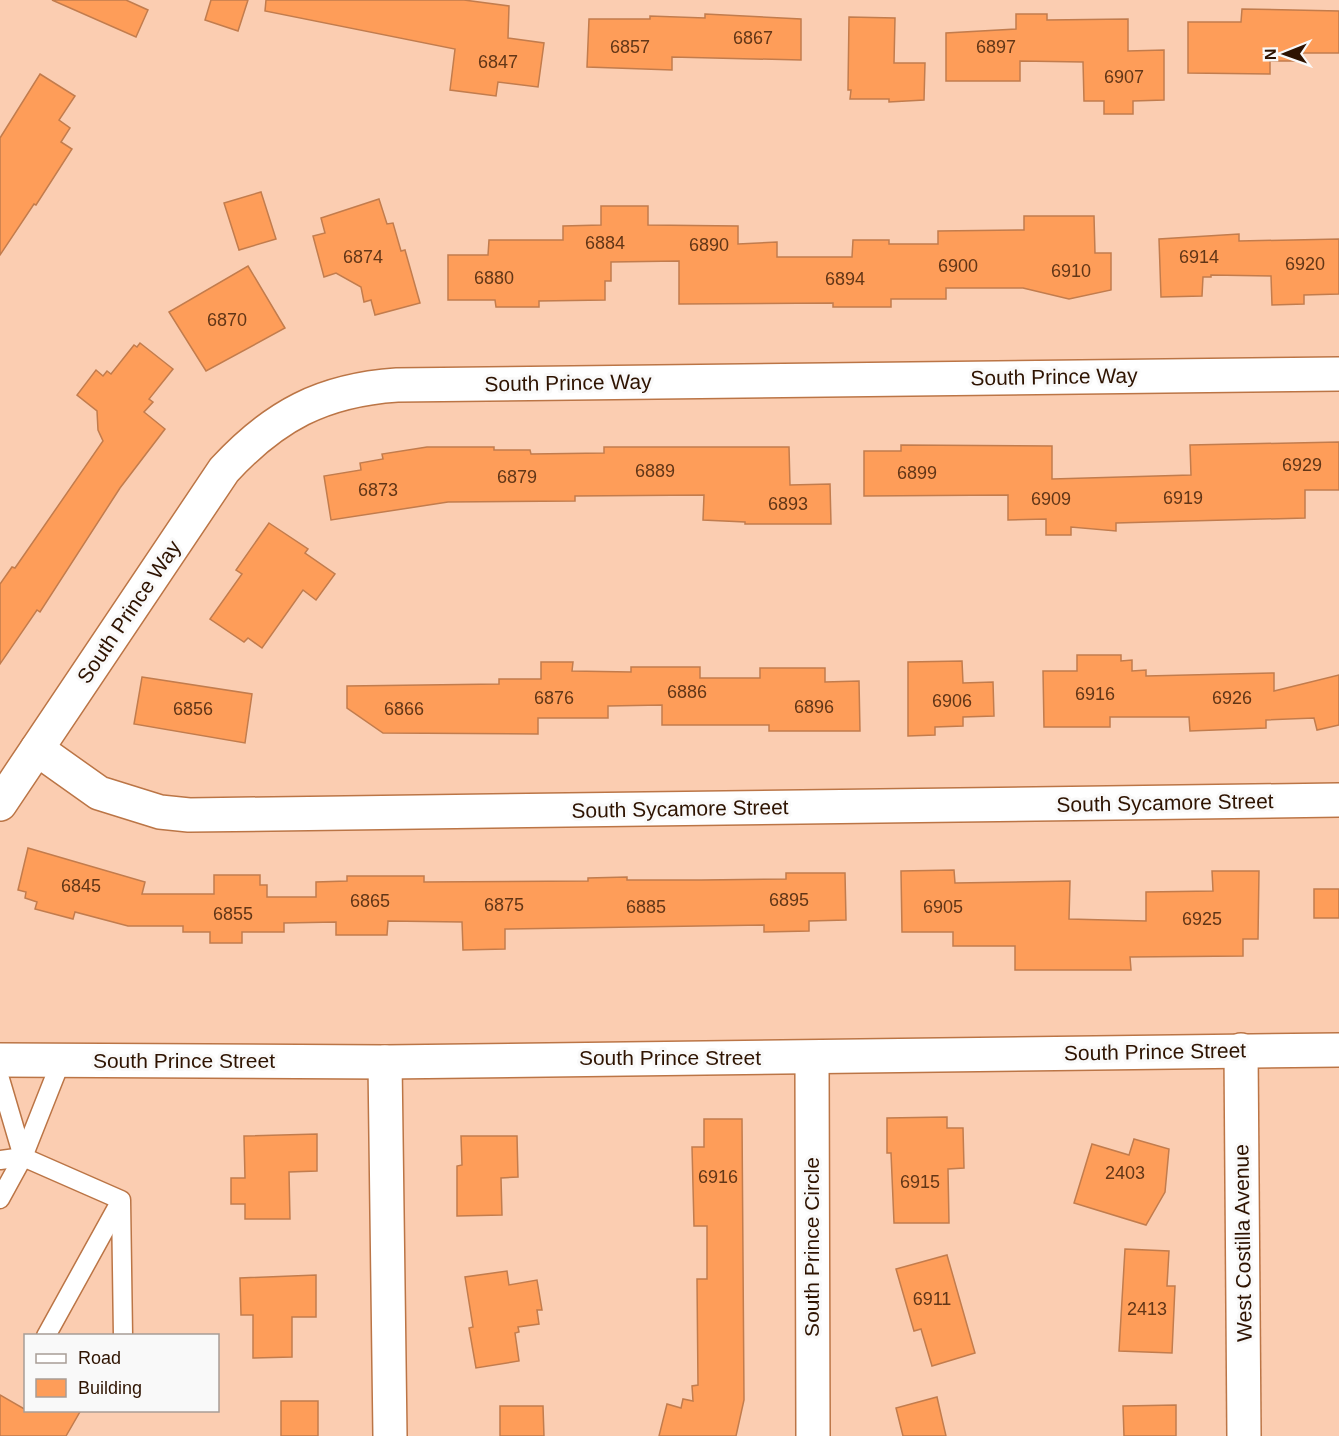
<svg xmlns="http://www.w3.org/2000/svg" width="1339" height="1436" viewBox="0 0 1339 1436" font-family="Arial,sans-serif">
<style>
.building{fill:#fe9d59;stroke:#c27c4d;stroke-width:1.5}
.lines{fill:none;stroke-linecap:round;stroke-linejoin:round}
.lane-casing{stroke:#bb7546;stroke-width:21}
.street-casing{stroke:#bb7546;stroke-width:36}
.secondary-casing{stroke:#bb7546;stroke-width:36}
.lane{stroke:#fff;stroke-width:18}
.street{stroke:#fff;stroke-width:33}
.secondary{stroke:#fff;stroke-width:33}
.labels{text-anchor:middle;stroke-width:6;stroke-linejoin:round;paint-order:stroke}
.number-label{font-size:18px;fill:#623617}
.street-label{font-size:21px;fill:#2e1301;stroke:#f9f9f9}
</style>
<rect width="100%" height="100%" fill="#fbcdb1"/>
<g class="building">
<polygon points="52,0 126,0 148,10 136,37"/>
<polygon points="211,0 248,0 238,31 205,20"/>
<polygon points="266,0 464,0 509,6 508,38 544,43 538,87 498,82 496,96 450,90 455,49 265,11"/>
<polygon points="1242,9 1339,11 1339,53 1297,53 1297,61 1270,61 1270,74 1188,73 1188,22 1241,22"/>
<polygon points="705,14 801,19 801,60 672,57 672,70 587,67 589,19 650,19 650,16 705,18"/>
<polygon points="1016,14 1047,14 1047,20 1128,19 1128,51 1164,50 1164,100 1133,101 1133,114 1104,114 1104,101 1084,101 1083,62 1020,61 1020,81 946,81 946,33 1016,29"/>
<polygon points="849,17 895,18 894,63 925,63 924,100 889,102 889,99 850,99 851,90 848,90"/>
<polygon points="40,74 75,96 59,120 70,128 61,142 72,149 36,205 34,204 0,255 0,138"/>
<polygon points="261,192 276,239 239,250 224,203"/>
<polygon points="379,199 387,224 393,223 401,251 405,250 420,303 375,315 371,300 364,302 361,287 336,273 324,277 313,236 325,233 321,218"/>
<polygon points="601,206 648,206 648,225 738,226 738,244 777,242 777,257 852,257 853,240 889,240 889,244 938,244 938,231 1024,230 1024,216 1094,216 1095,253 1111,253 1111,290 1069,299 1023,288 946,288 946,299 891,299 891,307 833,307 833,303 679,304 679,261 611,262 611,281 605,281 605,300 539,301 539,307 496,307 495,300 448,300 448,255 488,255 489,240 563,240 563,226 601,225"/>
<polygon points="1239,234 1239,241 1339,239 1339,294 1304,295 1304,304 1272,305 1271,276 1211,275 1211,277 1203,277 1202,296 1161,297 1159,239"/>
<polygon points="248,266 285,328 206,371 169,312"/>
<polygon points="140,343 173,369 149,399 153,402 144,412 165,429 120,488 40,612 37,610 0,664 0,584 12,567 15,568 103,441 98,430 97,411 77,395 96,370 103,376 107,371 111,374 134,345 137,347"/>
<polygon points="1339,442 1339,490 1305,490 1305,518 1116,523 1116,531 1071,527 1071,535 1046,535 1046,519 1008,520 1008,495 864,496 864,451 901,451 901,445 1052,446 1052,479 1191,475 1190,445"/>
<polygon points="427,447 494,447 494,450 530,450 531,454 604,453 604,447 789,447 790,485 830,484 831,524 745,524 745,522 703,520 704,495 575,496 575,501 448,502 331,520 324,476 361,470 360,463 383,459 382,454"/>
<polygon points="269,523 308,549 305,553 335,574 316,600 303,590 262,648 248,638 244,642 210,619 242,574 236,570"/>
<polygon points="1077,655 1121,655 1121,661 1132,660 1132,671 1146,670 1146,676 1274,673 1274,691 1339,675 1339,725 1317,730 1314,718 1266,720 1266,728 1190,731 1189,717 1110,717 1110,727 1044,727 1043,671 1077,671"/>
<polygon points="962,661 963,683 993,682 994,716 963,717 963,726 935,727 935,735 908,736 908,662"/>
<polygon points="541,662 573,662 572,671 631,672 631,667 700,667 700,678 760,678 760,668 825,668 825,682 859,681 860,731 769,731 769,725 662,725 662,705 608,706 608,718 538,718 538,734 383,733 347,708 347,686 499,684 499,679 541,679"/>
<polygon points="142,677 252,694 245,743 134,724"/>
<polygon points="28,848 145,882 142,894 214,894 214,875 260,875 260,885 267,885 267,897 316,897 316,882 347,881 347,876 424,876 424,882 588,881 588,878 627,877 627,880 701,880 786,879 786,873 845,873 846,920 809,921 809,931 764,932 764,925 505,929 505,949 463,950 462,922 388,921 387,935 336,935 336,922 284,923 284,932 242,932 242,943 210,943 210,932 183,932 183,926 128,926 75,912 73,919 35,909 37,902 25,898 26,892 18,890"/>
<polygon points="954,870 955,883 1070,881 1069,919 1146,921 1146,892 1213,891 1212,871 1259,871 1258,939 1243,939 1243,956 1130,957 1131,970 1015,970 1015,946 953,946 953,932 902,932 901,871"/>
<rect x="1314" y="889" width="25" height="29"/>
<polygon points="947,1117 947,1128 963,1128 964,1168 948,1169 949,1223 894,1223 891,1153 887,1153 887,1118"/>
<polygon points="704,1119 742,1119 744,1400 736,1436 659,1436 667,1404 681,1408 683,1399 693,1401 692,1386 698,1385 697,1279 707,1279 707,1226 694,1226 692,1147 704,1147"/>
<polygon points="317,1134 317,1171 289,1172 290,1219 245,1219 245,1204 231,1204 231,1178 245,1178 244,1136"/>
<polygon points="461,1136 517,1136 518,1177 501,1178 502,1215 457,1216 457,1166 462,1165"/>
<polygon points="1134,1139 1169,1149 1165,1192 1146,1225 1074,1203 1092,1144 1129,1155"/>
<polygon points="1125,1249 1169,1251 1167,1286 1175,1286 1172,1353 1119,1351"/>
<polygon points="947,1255 975,1353 932,1366 921,1329 914,1331 896,1269"/>
<polygon points="507,1271 509,1285 537,1280 542,1310 537,1310 539,1324 518,1327 519,1332 515,1333 519,1361 476,1368 469,1328 473,1327 465,1277"/>
<polygon points="316,1275 316,1317 292,1317 292,1357 253,1358 253,1315 241,1315 240,1278"/>
<polygon points="0,1395 26,1410 81,1410 66,1436 0,1436"/>
<polygon points="937,1397 946,1436 903,1436 896,1408"/>
<rect x="281" y="1401" width="37" height="35"/>
<polygon points="1176,1405 1176,1436 1124,1436 1123,1406"/>
<polygon points="500,1406 543,1406 544,1436 500,1436"/>
</g>
<g class="lines">
<defs>
<g id="lane">
<polyline points="0,1079 23,1157"/>
<polyline points="0,1160 23,1157 121,1200 123,1336"/>
<polyline points="0,1199 23,1157 61,1061"/>
<polyline points="46,1336 120,1202"/>
</g>
<g id="street">
<polyline points="37,749 99,793 160,812 189,815 1339,800"/>
<path d="M0,804L224,470C274,416 322,390 397,385L1339,374"/>
<polyline points="1241,1050 1244,1436"/>
<polyline points="812,1058 813,1436"/>
<polyline points="385,1062 390,1436"/>
</g>
<polyline id="secondary" points="0,1060 385,1062 1339,1050"/>
</defs>
<use href="#lane" class="lane-casing"/>
<use href="#street" class="street-casing"/>
<use href="#secondary" class="secondary-casing"/>
<use href="#lane" class="lane"/>
<use href="#street" class="street"/>
<use href="#secondary" class="secondary"/>
</g>
<g class="labels">
<g class="number-label">
<text x="753" y="44">6867</text>
<text x="630" y="53">6857</text>
<text x="996" y="53">6897</text>
<text x="498" y="68">6847</text>
<text x="1124" y="83">6907</text>
<text x="605" y="249">6884</text>
<text x="709" y="251">6890</text>
<text x="363" y="263">6874</text>
<text x="1199" y="263">6914</text>
<text x="1305" y="270">6920</text>
<text x="958" y="272">6900</text>
<text x="1071" y="277">6910</text>
<text x="494" y="284">6880</text>
<text x="845" y="285">6894</text>
<text x="227" y="326">6870</text>
<text x="1302" y="471">6929</text>
<text x="655" y="477">6889</text>
<text x="917" y="479">6899</text>
<text x="517" y="483">6879</text>
<text x="378" y="496">6873</text>
<text x="1183" y="504">6919</text>
<text x="1051" y="505">6909</text>
<text x="788" y="510">6893</text>
<text x="687" y="698">6886</text>
<text x="1095" y="700">6916</text>
<text x="554" y="704">6876</text>
<text x="1232" y="704">6926</text>
<text x="952" y="707">6906</text>
<text x="814" y="713">6896</text>
<text x="193" y="715">6856</text>
<text x="404" y="715">6866</text>
<text x="81" y="892">6845</text>
<text x="789" y="906">6895</text>
<text x="370" y="907">6865</text>
<text x="504" y="911">6875</text>
<text x="646" y="913">6885</text>
<text x="943" y="913">6905</text>
<text x="233" y="920">6855</text>
<text x="1202" y="925">6925</text>
<text x="1125" y="1179">2403</text>
<text x="718" y="1183">6916</text>
<text x="920" y="1188">6915</text>
<text x="932" y="1305">6911</text>
<text x="1147" y="1315">2413</text>
</g>
<g class="street-label">
<text transform="translate(1054 377) rotate(-1)" y="7">South Prince Way</text>
<text transform="translate(568 383) rotate(-1)" y="7">South Prince Way</text>
<text transform="translate(129 612) rotate(-56)" y="7">South Prince Way</text>
<text transform="translate(1165 803) rotate(-1)" y="7">South Sycamore Street</text>
<text transform="translate(680 809) rotate(-1)" y="7">South Sycamore Street</text>
<text transform="translate(1155 1052) rotate(-1)" y="7">South Prince Street</text>
<text x="670" y="1065">South Prince Street</text>
<text x="184" y="1068">South Prince Street</text>
<text transform="translate(1243 1243) rotate(-91)" y="7">West Costilla Avenue</text>
<text transform="translate(812 1247) rotate(-90)" y="7">South Prince Circle</text>
</g>
</g>
<rect x="24" y="1334" width="195" height="78" fill="#f9f9f9" stroke="#a89d96" stroke-width="1.5"/>
<rect x="36" y="1354" width="30" height="9" fill="#ffffff" stroke="#a89d96" stroke-width="1.5"/>
<text x="78" y="1364" font-size="18" fill="#2e1301">Road</text>
<rect x="36" y="1379" width="30" height="18" fill="#fe9d59" stroke="#a89d96" stroke-width="1.5"/>
<text x="78" y="1394" font-size="18" fill="#2e1301">Building</text>
<g transform="translate(1285 54) rotate(269)" stroke="#f9f9f9" stroke-width="4.5" paint-order="stroke">
<path d="M0-4.5L10 22L0 15L-10 22Z" fill="#2e1301"/>
<text y="-9" font-size="16" font-weight="bold" text-anchor="middle" fill="#2e1301">N</text>
</g>
</svg>
